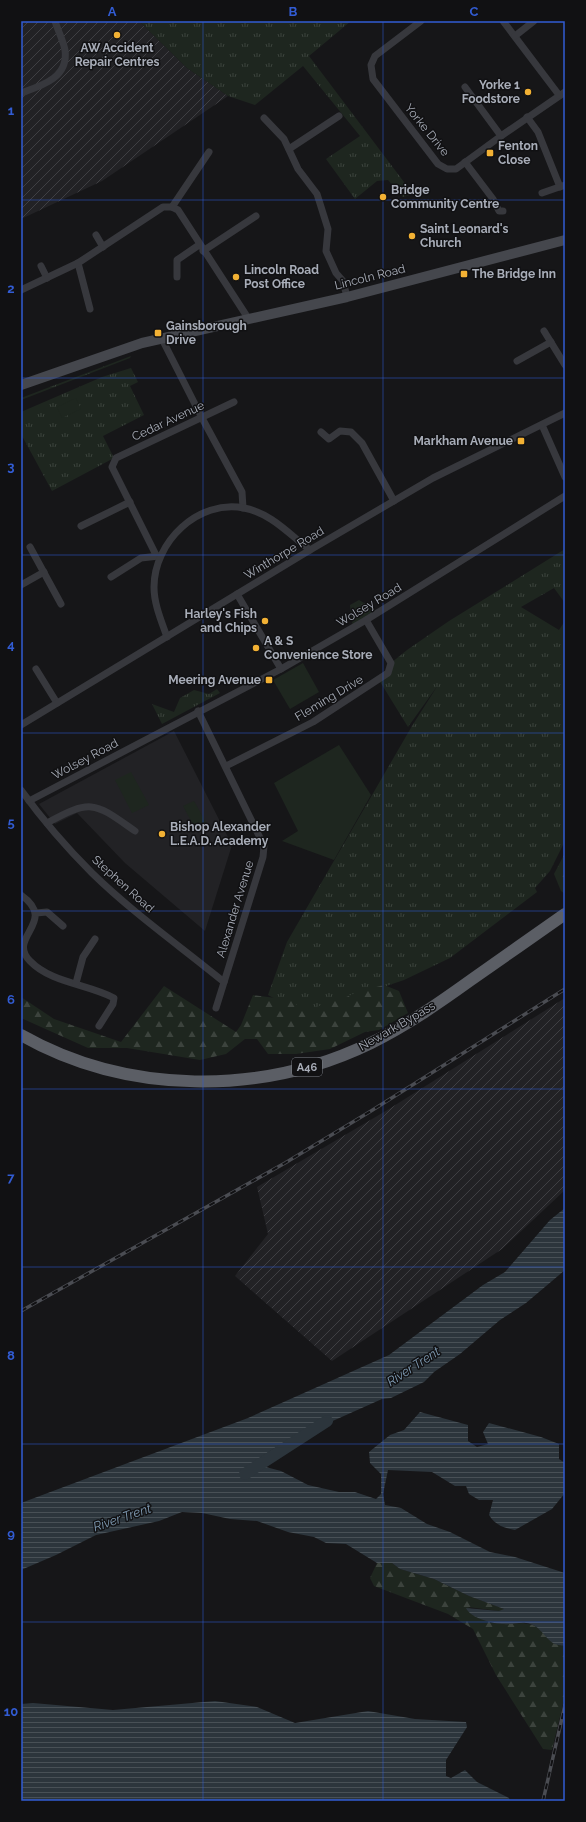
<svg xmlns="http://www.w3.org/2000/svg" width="586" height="1822" viewBox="0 0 586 1822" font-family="Raleway,sans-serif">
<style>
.built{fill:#222225}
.industrial{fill:url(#industrial-furrows)}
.grass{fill:url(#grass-tufts)}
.forest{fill:url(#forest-firs)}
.garden{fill:#1e261f}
.water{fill:url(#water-rules)}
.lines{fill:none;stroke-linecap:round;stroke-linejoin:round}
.river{stroke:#2c353c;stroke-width:12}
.minor{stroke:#37383d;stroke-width:7}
.secondary{stroke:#45474d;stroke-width:10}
.trunk{stroke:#5b5e65;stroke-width:12}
.rail-casing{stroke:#4a4c52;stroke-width:3.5}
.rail{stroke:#111113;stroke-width:2;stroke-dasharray:6;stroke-linecap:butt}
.grid{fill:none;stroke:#325cd3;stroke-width:1;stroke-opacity:0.55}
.poi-dot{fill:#f2b134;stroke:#111113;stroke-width:1.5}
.labels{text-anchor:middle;stroke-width:3;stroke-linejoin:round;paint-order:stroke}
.shield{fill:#111113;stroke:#7b7e86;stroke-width:1}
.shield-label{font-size:11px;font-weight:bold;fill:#a8adb8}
.poi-label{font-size:12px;font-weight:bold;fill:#a8adb8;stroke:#111113;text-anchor:start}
.street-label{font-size:12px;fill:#a8adb8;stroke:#111113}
.water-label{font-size:13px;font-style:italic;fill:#7f9bb3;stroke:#111113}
.neatline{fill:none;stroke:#325cd3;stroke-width:1.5}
.grid-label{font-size:13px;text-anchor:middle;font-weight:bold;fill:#325cd3}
</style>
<defs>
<pattern id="industrial-furrows" width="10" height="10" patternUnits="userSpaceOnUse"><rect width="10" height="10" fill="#222225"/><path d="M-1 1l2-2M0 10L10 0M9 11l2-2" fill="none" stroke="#3f3f43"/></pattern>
<pattern id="grass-tufts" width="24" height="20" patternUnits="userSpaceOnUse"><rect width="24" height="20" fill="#1e261f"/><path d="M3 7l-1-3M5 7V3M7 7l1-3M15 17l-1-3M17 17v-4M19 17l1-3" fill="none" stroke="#3c433d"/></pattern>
<pattern id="forest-firs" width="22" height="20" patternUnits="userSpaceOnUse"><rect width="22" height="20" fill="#1e261f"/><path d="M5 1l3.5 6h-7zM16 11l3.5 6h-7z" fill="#3c433d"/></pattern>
<pattern id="water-rules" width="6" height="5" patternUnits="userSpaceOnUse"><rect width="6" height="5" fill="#2c353c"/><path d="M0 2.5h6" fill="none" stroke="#485056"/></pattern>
</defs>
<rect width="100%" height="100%" fill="#161618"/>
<polygon class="built" points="174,731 232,845 205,931 125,863 77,813 55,824 39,804"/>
<g class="industrial">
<polygon points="21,21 139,21 187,68 228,96 102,181 21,219"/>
<polygon points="565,998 565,1190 502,1249 332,1361 235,1276 268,1234 257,1187 389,1109"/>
</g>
<g class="grass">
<polygon points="139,21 351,21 309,56 413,194 403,197 388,180 377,181 355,199 326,159 360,136 303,66 255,105 228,96 187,68"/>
<polygon points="131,356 130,358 21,400 21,398"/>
<polygon points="131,368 138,382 130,386 144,415 103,436 114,458 52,491 21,434 21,412 102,377"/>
<polygon points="565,549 565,603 554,588 521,607 559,630 565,621 565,841 550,871 535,888 537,892 450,958 404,980 303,1014 268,995 287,942 412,726 438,685 408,727 379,680 391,663 407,650 449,621"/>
<polygon points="359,600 379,612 353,628 350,605"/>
<polygon points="217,689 220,693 162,724 152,704 174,712 180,698 194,690 209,694"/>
</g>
<g class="forest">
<polygon points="565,853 565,894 561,891 554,874"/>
<polygon points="384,985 399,991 408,1013 379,1030 365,1032 330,1049 296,1054 268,1054 257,1039 245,1039 226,1054 200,1060 127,1048 88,1048 21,1018 21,997 54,1019 121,1042 164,986 236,1032 241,1025 253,995 292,1000 301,1010 309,1011 331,1000 340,1000 357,992"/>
<polygon points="377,1563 392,1563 400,1569 434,1579 469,1596 502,1608 504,1610 499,1611 468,1607 492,1622 503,1624 523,1623 533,1625 540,1629 553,1643 565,1646 565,1696 552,1750 543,1749 496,1675 473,1629 448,1614 374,1586 370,1578"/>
</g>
<g class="garden">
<polygon points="76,398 81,409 62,418 57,407"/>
<polygon points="303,663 319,692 290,709 273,680"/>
<polygon points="339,745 371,795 334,860 282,841 298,831 274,783"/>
<polygon points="131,772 149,805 132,813 115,780"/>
<polygon points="194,801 208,826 197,832 183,806"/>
</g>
<g class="water">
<path d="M565,1208V1270L526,1303L500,1320L460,1354L434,1372L424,1382L391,1398L382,1399L299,1436L273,1449L254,1462L258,1465L281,1471L308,1485L339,1492H355L376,1499L381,1494V1474L370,1463L369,1452L390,1435L404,1430L420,1412L468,1425V1441L477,1447L488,1444L483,1432L489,1423L541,1437L559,1444V1459L565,1463V1493L552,1509L515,1530C504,1528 495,1525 489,1515L493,1500H479L469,1494L466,1486H455L432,1472L388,1470L383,1494L385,1505L401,1508L427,1524L450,1532L490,1552L515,1557L565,1573V1646C561,1645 556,1645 553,1643C543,1636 540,1625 526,1623C519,1622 512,1625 504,1624C494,1624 470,1618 466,1608L499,1611L504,1609L469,1596L434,1579L400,1569L392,1563H377L346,1544L326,1543L314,1537L288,1532L257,1521L230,1519L202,1513L182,1512L159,1521L96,1535L56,1555L21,1570V1503L248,1418L389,1355L483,1285L505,1272L550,1220Z"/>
<polygon points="215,1701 257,1707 295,1723 368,1711 415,1719 466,1722 467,1727 446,1760 446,1776 451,1778 465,1770 477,1782 509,1798 510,1801 21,1801 21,1704 33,1703 113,1710"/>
</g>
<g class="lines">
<polyline class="river" points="245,1474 327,1421"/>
<g class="minor">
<polyline points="421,21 375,56 371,65 373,79 438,164 447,169 456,169 501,136 565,92"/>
<polyline points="503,21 559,95"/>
<polyline points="515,36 534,21"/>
<polyline points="465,87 501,136"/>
<path d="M21,93C41,86 69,78 65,50C63,40 58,31 55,21"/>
<polyline points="527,117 538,132 560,187"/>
<polyline points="264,118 284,139 298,169 317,194 328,229 326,251 336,273 343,281 347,297"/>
<polyline points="289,149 339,116"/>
<polyline points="465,162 493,199 499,211 503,211"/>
<polyline points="542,193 565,185"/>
<polyline points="172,207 209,152"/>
<polyline points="96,235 103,247"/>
<polyline points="203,251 256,216"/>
<polyline points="78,263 90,309"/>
<polyline points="41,266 47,278"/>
<polyline points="177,277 177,260 199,245"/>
<polyline points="21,290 78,263 163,207 172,207 178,210 248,318"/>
<polyline points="544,331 565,365"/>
<polyline points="162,339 202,418 242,492 243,508"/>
<polyline points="517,361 551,342"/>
<polyline points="542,425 565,477"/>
<polyline points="321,432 329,439 340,431 351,432 362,443 394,501"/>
<polyline points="81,526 130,502"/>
<polyline points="30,547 61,604"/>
<polyline points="156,555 112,467 116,458 234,402"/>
<polyline points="111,577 141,558 159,556"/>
<polyline points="21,585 44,572"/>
<polyline points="237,594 281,669"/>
<path d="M167,637C161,620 154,604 154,587C154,542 198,499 244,508C271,513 289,534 310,550"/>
<polyline points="36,669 57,703"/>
<polyline points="198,711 264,846 263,857 216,1008"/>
<polyline points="21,725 310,550 433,478 565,413"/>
<polyline points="226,766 313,722 388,673 391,663 366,620"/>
<path d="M21,790C42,819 67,848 92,873C133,913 180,946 224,982"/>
<polyline points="29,801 281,669 366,620 565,496"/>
<path d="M47,823C92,798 95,803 135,831"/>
<path d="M21,895C59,922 6,937 30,961C51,983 88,984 114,998L113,1004L99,1026"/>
<polyline points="36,913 47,912 63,926"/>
<polyline points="76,983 83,957 95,939"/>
</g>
<polyline class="secondary" points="21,385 142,343 347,297 565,240"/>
<path class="trunk" d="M21,1035C127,1095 262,1096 371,1043C406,1026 439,1003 471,980C502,958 534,936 565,914"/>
<defs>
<g id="rail">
<polyline points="21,1311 285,1163 371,1111 565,989"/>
<polyline points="543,1801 565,1705"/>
</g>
</defs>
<use href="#rail" class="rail-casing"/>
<use href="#rail" class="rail"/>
</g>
<path class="grid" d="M203,21V1801M383,21V1801M21,200H565M21,378H565M21,555H565M21,733H565M21,911H565M21,1089H565M21,1267H565M21,1444H565M21,1622H565"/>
<g class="poi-dot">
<circle cx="117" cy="35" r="4"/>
<circle cx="528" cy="92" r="4"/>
<rect x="486" y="149" width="8" height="8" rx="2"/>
<circle cx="383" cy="197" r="4"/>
<circle cx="412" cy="236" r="4"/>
<rect x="460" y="270" width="8" height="8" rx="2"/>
<circle cx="236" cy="277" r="4"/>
<rect x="154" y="329" width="8" height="8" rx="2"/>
<rect x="517" y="437" width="8" height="8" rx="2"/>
<circle cx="265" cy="621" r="4"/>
<circle cx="256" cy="648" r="4"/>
<rect x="265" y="676" width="8" height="8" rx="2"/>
<circle cx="162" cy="834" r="4"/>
</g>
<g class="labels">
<rect class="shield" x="292" y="1058" width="30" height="18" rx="3"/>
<g class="shield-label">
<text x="307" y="1071">A46</text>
</g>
<g class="poi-label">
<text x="117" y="52" text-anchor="middle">AW Accident<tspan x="117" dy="14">Repair Centres</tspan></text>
<text x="520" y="89" text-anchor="end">Yorke 1<tspan x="520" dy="14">Foodstore</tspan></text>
<text x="498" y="150">Fenton<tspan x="498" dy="14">Close</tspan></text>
<text x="391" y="194">Bridge<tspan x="391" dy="14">Community Centre</tspan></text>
<text x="420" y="233">Saint Leonard's<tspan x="420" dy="14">Church</tspan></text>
<text x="244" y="274">Lincoln Road<tspan x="244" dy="14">Post Office</tspan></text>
<text x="472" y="278">The Bridge Inn</text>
<text x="166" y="330">Gainsborough<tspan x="166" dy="14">Drive</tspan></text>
<text x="513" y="445" text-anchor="end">Markham Avenue</text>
<text x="257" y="618" text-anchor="end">Harley's Fish<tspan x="257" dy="14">and Chips</tspan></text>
<text x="264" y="645">A &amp; S<tspan x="264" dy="14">Convenience Store</tspan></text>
<text x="261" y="684" text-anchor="end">Meering Avenue</text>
<text x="170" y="831">Bishop Alexander<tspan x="170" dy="14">L.E.A.D. Academy</tspan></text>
</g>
<g class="street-label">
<text transform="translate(427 130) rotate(51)" y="4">Yorke Drive</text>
<text transform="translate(370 277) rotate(-14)" y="4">Lincoln Road</text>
<text transform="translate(168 421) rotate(-25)" y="4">Cedar Avenue</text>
<text transform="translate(284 553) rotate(-31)" y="4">Winthorpe Road</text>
<text transform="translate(369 605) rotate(-31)" y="4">Wolsey Road</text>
<text transform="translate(329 698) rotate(-31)" y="4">Fleming Drive</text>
<text transform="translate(85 759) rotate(-28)" y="4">Wolsey Road</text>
<text transform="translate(123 884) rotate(42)" y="4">Stephen Road</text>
<text transform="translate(235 909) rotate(-73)" y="4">Alexander Avenue</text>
<text transform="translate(397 1026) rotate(-30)" y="4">Newark Bypass</text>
</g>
<g class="water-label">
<text transform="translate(413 1366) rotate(-33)" y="5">River Trent</text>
<text transform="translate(122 1517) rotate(-19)" y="5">River Trent</text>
</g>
</g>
<rect width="586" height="1822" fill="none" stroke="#111113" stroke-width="44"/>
<rect x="22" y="22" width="542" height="1778" class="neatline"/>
<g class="grid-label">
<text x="112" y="16">A</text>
<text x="293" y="16">B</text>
<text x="474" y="16">C</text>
<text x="11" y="115">1</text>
<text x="11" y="293">2</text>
<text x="11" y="471">3</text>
<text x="11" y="649">4</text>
<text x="11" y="827">5</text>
<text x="11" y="1004">6</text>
<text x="11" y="1182">7</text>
<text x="11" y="1360">8</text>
<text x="11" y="1538">9</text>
<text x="11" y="1716">10</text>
</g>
</svg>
